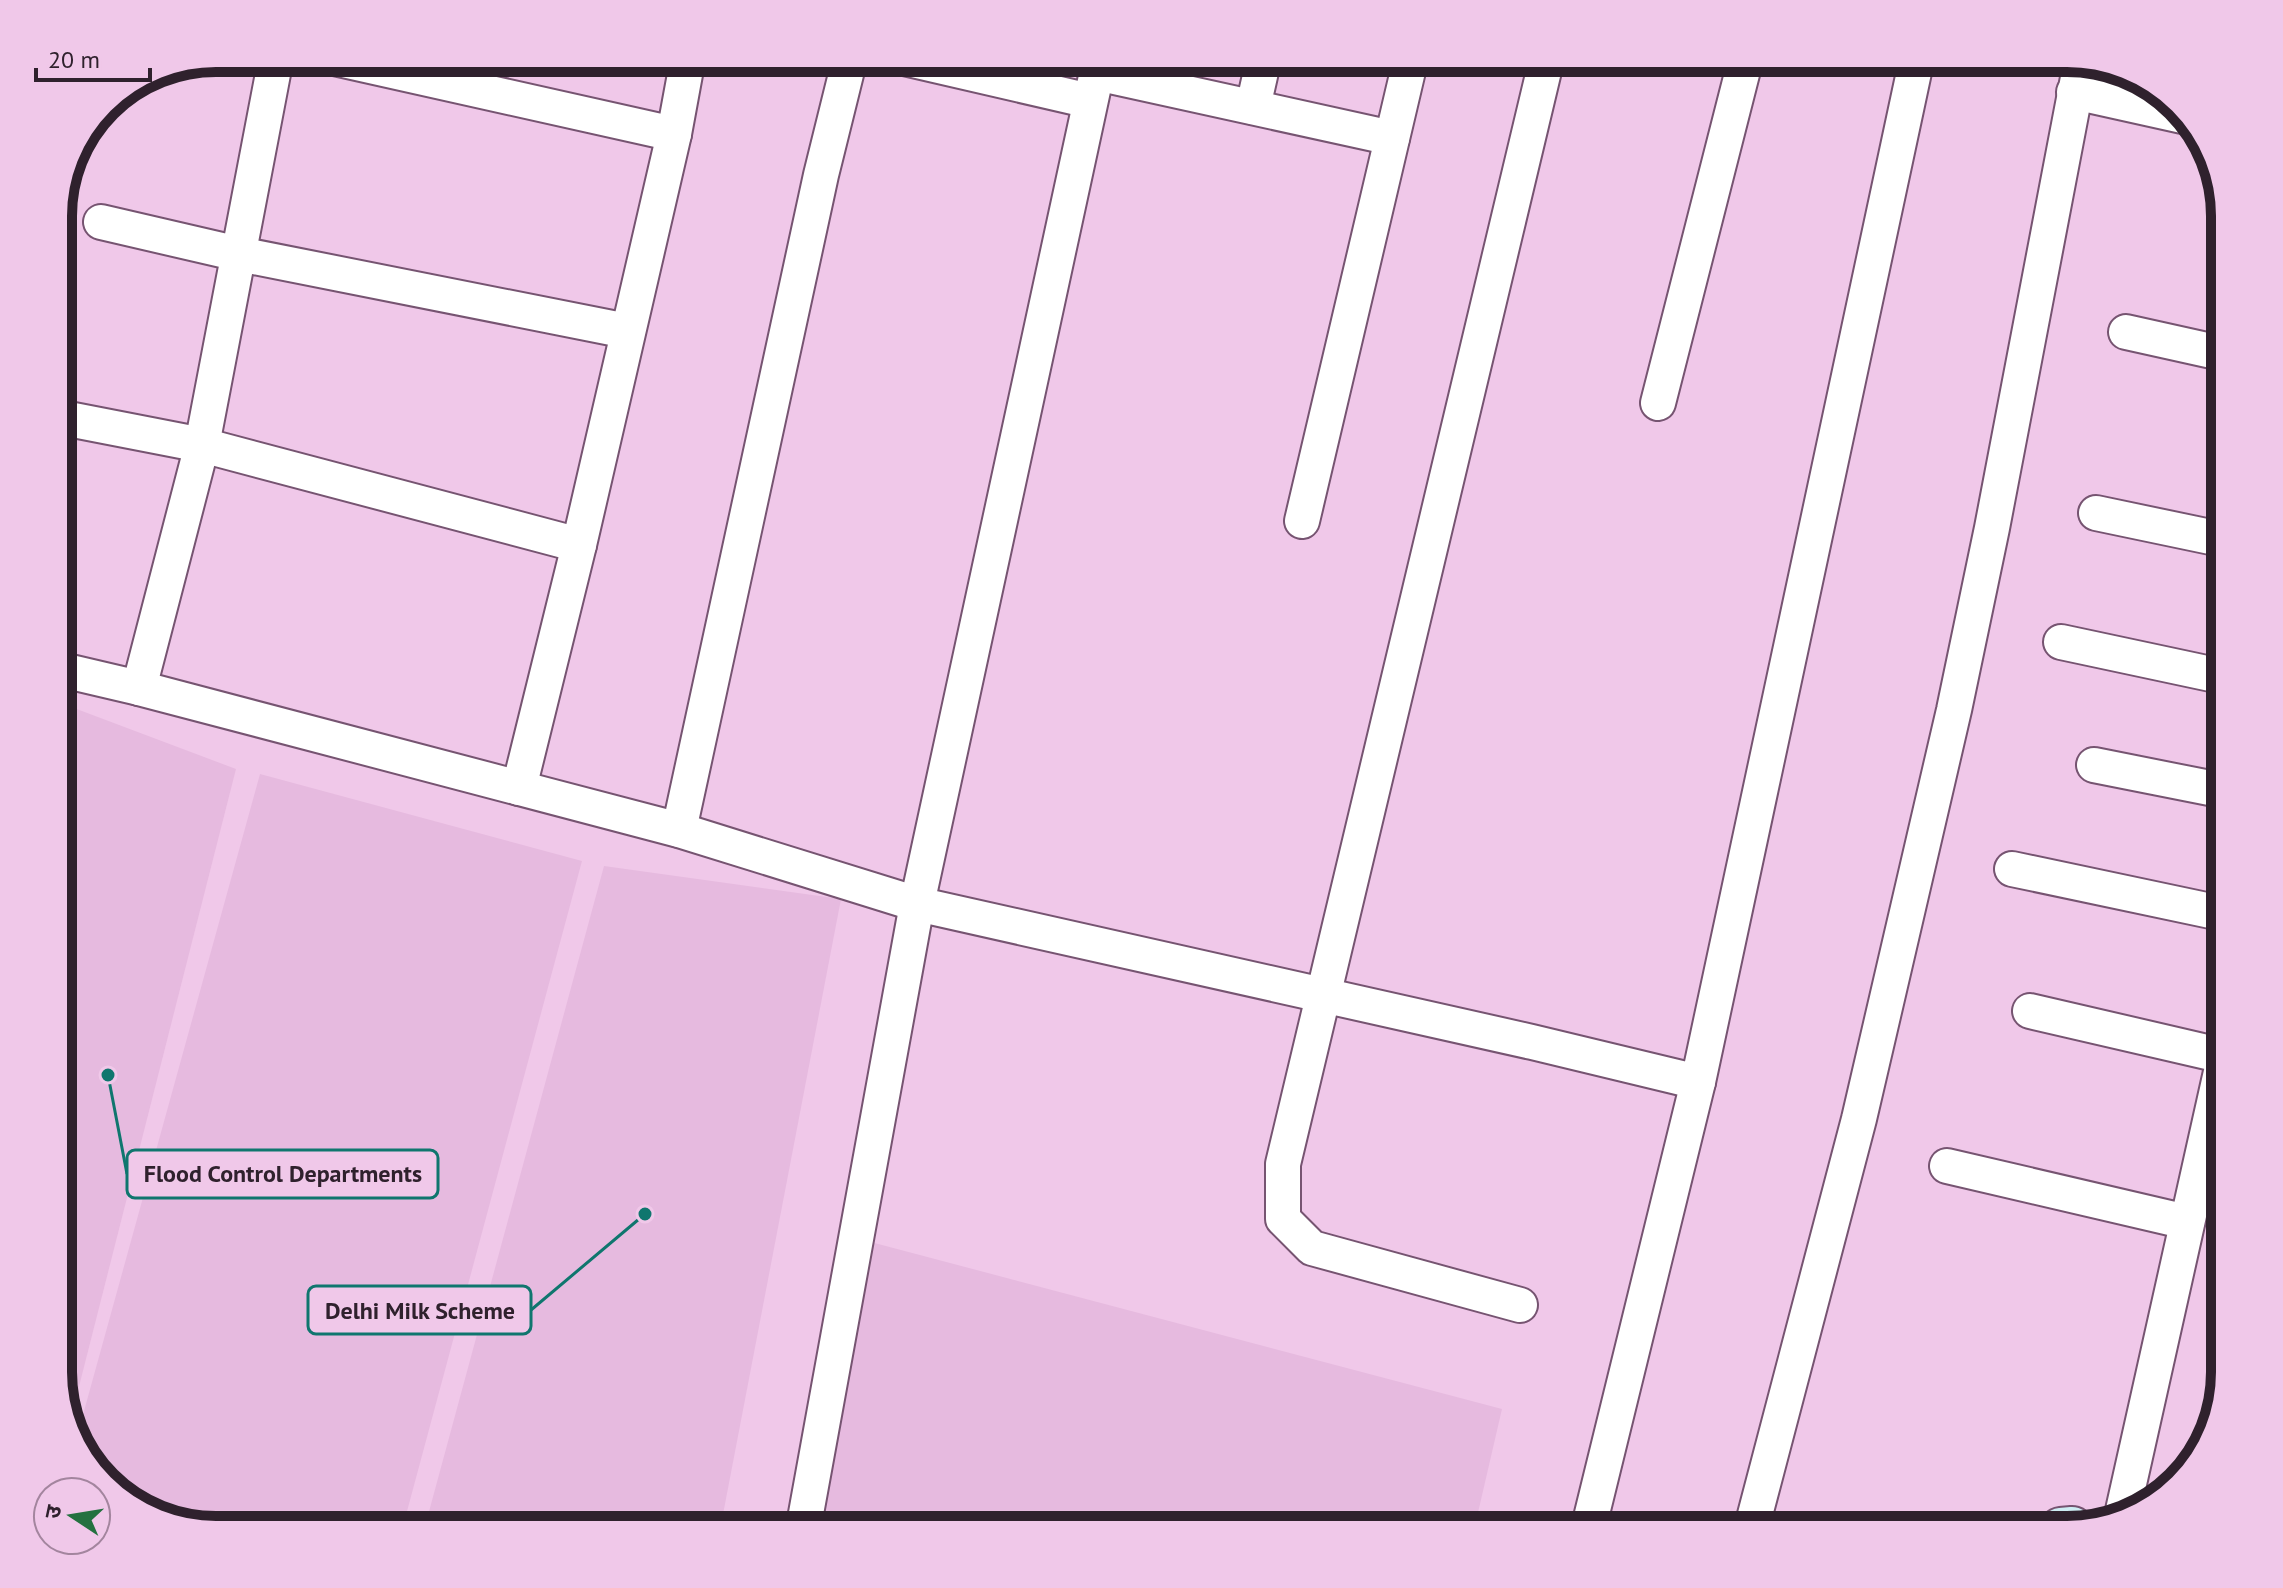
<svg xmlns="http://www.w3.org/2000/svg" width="2283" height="1588" viewBox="0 0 2283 1588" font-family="'PT Sans','Noto Sans Devanagari',sans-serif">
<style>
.built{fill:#e6badf}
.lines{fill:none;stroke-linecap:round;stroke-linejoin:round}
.street-casing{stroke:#765471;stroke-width:38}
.secondary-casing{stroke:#765471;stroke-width:48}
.street{stroke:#fff;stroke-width:34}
.secondary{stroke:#cdedf3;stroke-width:44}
.rim{fill:none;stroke:#2f212d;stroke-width:10}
.leader{fill:none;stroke:#0f766e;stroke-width:3}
.callout-dot{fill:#0f766e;stroke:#f0c8e9;stroke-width:3}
.callout{fill:#f0c8e9;stroke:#0f766e;stroke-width:3}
.callout-label{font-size:24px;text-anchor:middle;font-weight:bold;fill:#2f212d}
</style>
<rect width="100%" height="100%" fill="#f0c8e9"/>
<g class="built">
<polygon points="58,702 236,769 70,1422 58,1381"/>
<polygon points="260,774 582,861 402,1530 216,1530 128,1503 79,1450 76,1440"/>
<polygon points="604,866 841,899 720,1530 424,1530"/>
<polygon points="848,1236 1502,1409 1474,1530 806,1530"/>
</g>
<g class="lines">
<defs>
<g id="street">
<polyline points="334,58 674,134"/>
<polyline points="904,58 1090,101"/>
<polyline points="1096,73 1392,138"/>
<polyline points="2074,92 2182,116"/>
<polyline points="1253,107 1264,58"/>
<polyline points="101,222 239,254 627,331"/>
<polyline points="2126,332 2225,354"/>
<polyline points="1658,403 1746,58"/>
<polyline points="58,417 202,445 579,545"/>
<polyline points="2096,513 2225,540"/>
<polyline points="1302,521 1411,58"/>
<polyline points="2061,642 2225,677"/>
<polyline points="58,669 139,688 679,830 917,904 1532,1042 1698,1082 1917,58"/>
<polyline points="139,688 202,445 276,58"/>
<polyline points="2094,765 2225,791"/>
<polyline points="519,788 579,545 674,134 688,58"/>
<polyline points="679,830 821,175 850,58"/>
<polyline points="2012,869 2225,914"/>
<polyline points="2030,1011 2224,1056"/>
<polyline points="1947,1166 2187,1222"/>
<polyline points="1520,1305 1312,1248 1283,1219 1283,1164 1547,58"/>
<polyline points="2122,1515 2225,1054"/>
<polyline points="803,1530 917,904 1100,58"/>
<polyline points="1588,1530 1698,1082"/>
<polyline points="1751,1530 1859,1119 1954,710 1992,528 2081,62"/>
</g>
<polyline id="secondary" points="2061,1530 2072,1529"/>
</defs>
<use href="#street" class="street-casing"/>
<use href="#secondary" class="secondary-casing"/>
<use href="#street" class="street"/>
<use href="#secondary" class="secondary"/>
</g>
<path d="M0 0H2283V1588H0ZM216 72H2067A144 144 0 0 1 2211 216V1372A144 144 0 0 1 2067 1516H216A144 144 0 0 1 72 1372V216A144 144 0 0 1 216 72Z" fill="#f0c8e9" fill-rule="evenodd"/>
<path class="rim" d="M216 72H2067A144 144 0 0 1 2211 216V1372A144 144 0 0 1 2067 1516H216A144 144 0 0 1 72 1372V216A144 144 0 0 1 216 72Z"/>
<path class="leader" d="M108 1075L127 1174M645 1214L531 1310"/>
<g class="callout-dot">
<circle cx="108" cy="1075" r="8"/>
<circle cx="645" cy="1214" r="8"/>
</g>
<g class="callout">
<rect x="127" y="1150" width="311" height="48" rx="8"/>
<rect x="308" y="1286" width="223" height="48" rx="8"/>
</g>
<g class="callout-label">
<text x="283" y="1182">Flood Control Departments</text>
<text x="420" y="1319">Delhi Milk Scheme</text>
</g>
<g transform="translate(72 1516) rotate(282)"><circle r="38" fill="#f0c8e9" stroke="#a3859e" stroke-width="2"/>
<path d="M0-6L14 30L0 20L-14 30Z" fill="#247140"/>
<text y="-12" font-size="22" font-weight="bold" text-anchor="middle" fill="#2f212d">उ</text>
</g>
<path d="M36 68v12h114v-12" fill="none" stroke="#2f212d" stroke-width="4"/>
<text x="48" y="68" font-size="24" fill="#2f212d" stroke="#f0c8e9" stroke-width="6" paint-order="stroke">20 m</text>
</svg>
